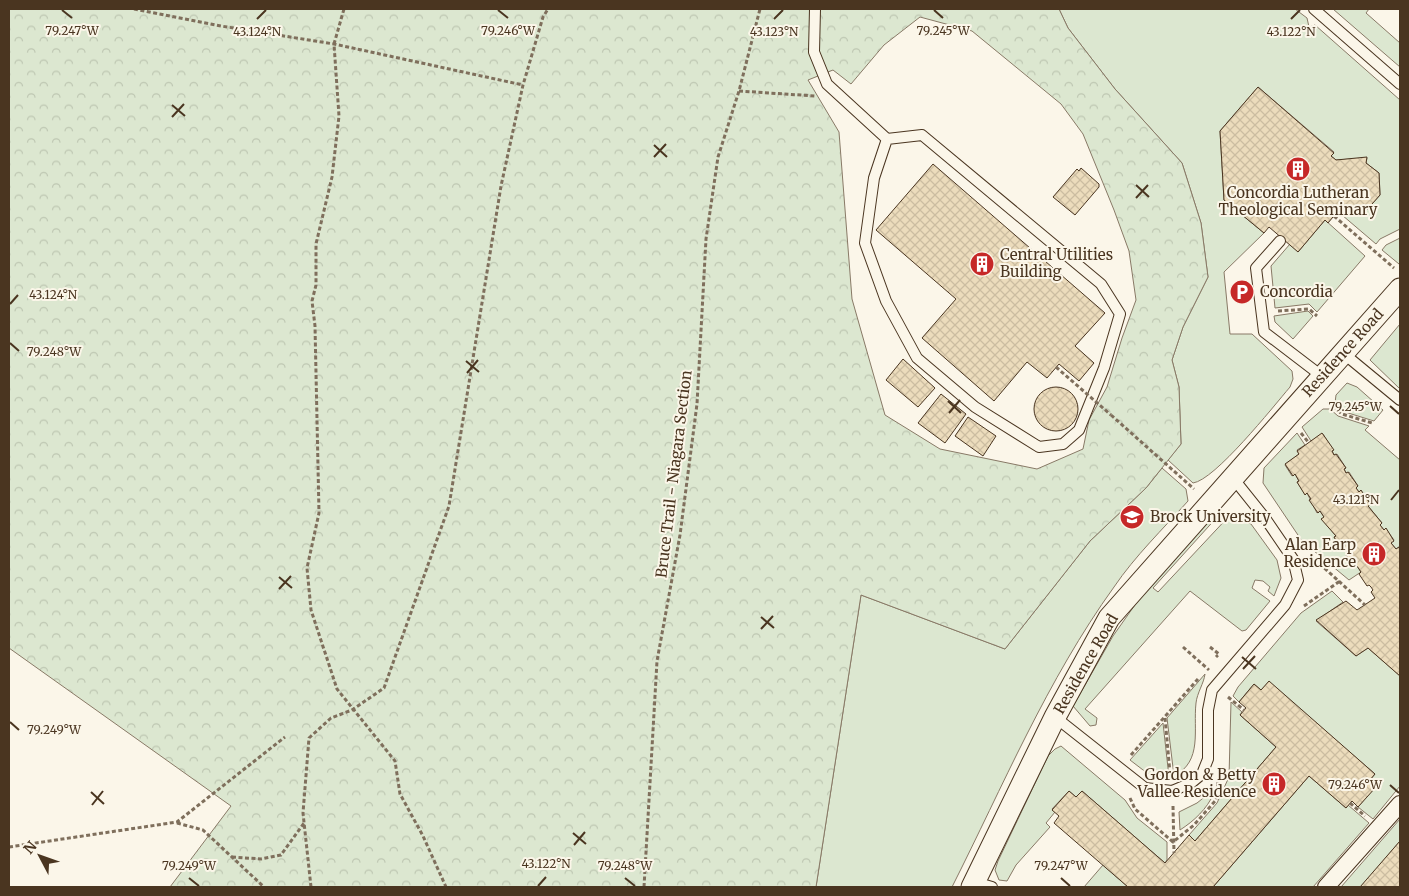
<svg xmlns="http://www.w3.org/2000/svg" width="1409" height="896" viewBox="0 0 1409 896" font-family="Merriweather,serif">
<style>
.green{fill:#dce7d0;stroke:#887966}
.forest{fill:url(#forest-crowns);stroke:#887966;fill-rule:evenodd}
.building{fill:url(#building-cross-hatch);stroke:#4a3520}
.lines{fill:none;stroke-linecap:round;stroke-linejoin:round}
.service-casing{stroke:#4a3520;stroke-width:12}
.pedestrian-casing{stroke:#4a3520;stroke-width:18}
.minor-casing{stroke:#4a3520;stroke-width:23}
.path{stroke:#7f6f5c;stroke-width:3;stroke-dasharray:4 2.5;stroke-linecap:butt}
.service{stroke:#fbf6e9;stroke-width:10}
.pedestrian{stroke:#fbf6e9;stroke-width:16}
.minor{stroke:#fbf6e9;stroke-width:21}
.path-bridge{stroke:#7f6f5c;stroke-width:3;stroke-dasharray:4 2.5;stroke-linecap:butt}
.ticks{fill:none;stroke:#4a3520;stroke-width:2}
.labels{text-anchor:middle;stroke-width:4;stroke-linejoin:round;paint-order:stroke}
.poi-label{font-size:15px;fill:#4a3520;stroke:#fbf6e9;text-anchor:start}
.street-label{font-size:15px;fill:#4a3520;stroke:#fbf6e9}
.ticks-label{font-size:12px;text-anchor:middle;fill:#4a3520;stroke:#fbf6e9;stroke-width:4;stroke-linejoin:round;paint-order:stroke}
</style>
<defs>
<pattern id="forest-crowns" width="20" height="18" patternUnits="userSpaceOnUse" patternTransform="scale(1.25)"><rect width="20" height="18" fill="#dce7d0"/><path d="M2 6a3 3 0 1 1 6 0M12 15a3 3 0 1 1 6 0" fill="none" stroke="#bec7b2"/></pattern>
<pattern id="building-cross-hatch" width="8" height="8" patternUnits="userSpaceOnUse" patternTransform="scale(1.25)"><rect width="8" height="8" fill="#ecdcbc"/><path d="M0 0l8 8M0 8l8-8" fill="none" stroke="#ccbda1"/></pattern>
</defs>
<rect width="100%" height="100%" fill="#fbf6e9"/>
<g class="green">
<path d="M1059,9H1295L1307,18L1309,27L1315,25L1400,100V229L1380,239L1376,244L1342,215L1364,213L1380,195L1379,173L1366,163L1367,158L1336,160L1331,156L1334,152L1258,87L1220,131L1224,200L1264,233L1224,272L1230,334H1252L1292,371L1293,379L1290,387C1273,407 1215,480 1193,483L1168,460L1181,444L1179,387L1172,360L1183,327L1208,277L1201,223L1182,163L1115,89L1068,28Z"/>
<polygon points="1333,9 1369,9 1366,13 1400,43 1400,67"/>
<polygon points="1325,220 1365,256 1317,312 1309,304 1275,308 1271,266 1290,244 1298,252"/>
<polygon points="1400,238 1400,262 1399,264 1382,250 1386,245"/>
<polygon points="1308,311 1313,316 1293,339 1275,322 1274,316"/>
<polygon points="1400,324 1400,389 1370,360"/>
<polygon points="1347,383 1357,387 1383,410 1374,421 1345,412 1335,403 1336,395"/>
<polygon points="1323,409 1330,409 1338,416 1369,426 1365,430 1400,460 1400,549 1399,547 1396,549 1391,543 1394,540 1386,529 1384,530 1380,525 1382,523 1368,506 1371,504 1361,491 1359,492 1356,488 1358,486 1349,472 1346,473 1344,469 1346,468 1337,454 1334,455 1332,451 1333,450 1323,434 1311,441 1302,427"/>
<polygon points="1297,433 1305,445 1297,450 1299,454 1285,465 1292,476 1295,474 1299,481 1297,482 1305,494 1307,493 1317,513 1320,511 1324,517 1322,519 1336,536 1334,537 1342,549 1345,548 1355,568 1357,566 1361,572 1349,580 1302,541 1263,483 1264,468"/>
<path d="M1162,468L1186,489L1188,501C1163,529 1135,556 1114,587C1047,680 1003,786 952,887H816L861,595L1005,649L1090,541L1146,488Z"/>
<polygon points="1231,514 1251,524 1277,560 1281,578 1274,596 1268,591 1270,587 1263,581 1255,580 1252,588 1270,601 1246,630 1242,631 1190,591 1085,709 1097,718 1096,725 1090,726 1073,706 1113,636 1149,585 1206,522 1218,516 1153,588 1158,592"/>
<polygon points="1332,591 1343,602 1316,621 1356,656 1368,648 1400,676 1400,786 1373,819 1358,807 1375,787 1369,781 1375,774 1269,682 1261,690 1254,684 1239,702 1233,696 1238,687 1301,613"/>
<path d="M1205,674C1204,683 1197,693 1196,703C1193,730 1203,761 1174,776L1167,718Z"/>
<polygon points="1231,702 1242,712 1240,715 1276,747 1195,841 1189,835 1217,803 1229,777"/>
<polygon points="1163,723 1169,777 1147,773 1130,760"/>
<polygon points="1061,746 1125,800 1137,818 1167,842 1167,860 1165,863 1082,791 1076,797 1069,791 1052,809 1055,812 1046,823 1050,827 1016,865 1007,881 999,880 995,870 998,861 1048,756 1055,749"/>
<polygon points="1309,776 1346,808 1348,805 1369,823 1313,887 1213,887"/>
<path d="M1212,791L1214,793C1207,809 1194,821 1180,830L1179,812L1197,803Z"/>
<polygon points="1400,819 1400,841 1361,887 1341,887"/>
<polygon points="1103,865 1128,887 1084,887"/>
</g>
<path class="forest" d="M9,9H1059L1068,28L1115,89L1182,163L1201,223L1208,277L1183,327L1172,360L1179,387L1181,444L1146,488L1090,541L1005,649L861,595L816,887H170L231,806L9,648ZM920,17L972,31L1061,104L1083,134L1114,210L1129,251L1136,300L1122,338L1107,387L1089,420L1083,449L1037,469L940,449L885,415L852,299L839,132L808,80L833,70L851,84L884,45Z"/>
<g class="building">
<polygon points="1258,87 1334,153 1331,156 1336,160 1367,157 1366,163 1379,173 1380,195 1364,213 1342,215 1338,211 1328,223 1325,220 1298,252 1269,227 1264,233 1224,200 1220,131"/>
<polygon points="933,164 1105,313 1075,346 1094,363 1079,381 1059,364 1047,378 1027,362 994,401 922,338 956,299 876,230"/>
<polygon points="1081,168 1099,184 1099,187 1075,215 1053,197 1077,169 1079,171"/>
<polygon points="903,359 935,388 918,407 886,380"/>
<circle cx="1056" cy="409" r="22"/>
<polygon points="941,394 966,414 945,443 918,423"/>
<polygon points="968,417 996,436 983,456 955,436"/>
<polygon points="1322,433 1334,450 1332,451 1334,455 1336,454 1346,468 1344,469 1346,473 1348,472 1358,486 1356,488 1359,492 1361,490 1371,505 1368,506 1382,523 1380,525 1384,530 1386,528 1394,541 1391,543 1396,549 1399,547 1400,549 1400,676 1368,648 1356,656 1316,620 1346,601 1357,610 1375,598 1371,592 1373,590 1371,587 1369,585 1367,586 1359,574 1361,572 1357,566 1355,568 1346,555 1348,554 1345,548 1342,550 1334,537 1336,536 1321,519 1324,517 1320,511 1318,513 1309,500 1311,499 1307,493 1305,495 1297,482 1299,481 1295,474 1293,476 1285,464 1299,454 1297,451"/>
<polygon points="1269,681 1375,774 1369,781 1376,787 1358,807 1352,801 1346,808 1309,776 1213,887 1128,887 1054,823 1059,816 1052,810 1069,791 1076,797 1082,791 1165,863 1189,835 1195,841 1276,747 1240,715 1246,708 1239,702 1254,684 1261,690"/>
<polygon points="1400,841 1400,887 1360,887"/>
</g>
<g class="lines">
<defs>
<g id="service">
<polyline points="815,9 814,52 827,84 887,139"/>
<polyline points="1314,9 1400,84"/>
<polygon points="922,135 1101,284 1120,314 1104,368 1079,430 1063,444 1039,447 975,407 917,358 886,301 865,243 874,178 887,139"/>
<polyline points="1280,241 1256,268 1264,332 1323,377"/>
<polyline points="1343,353 1400,400"/>
<polyline points="1055,717 1145,788 1172,791 1191,783 1202,774 1208,759 1208,710 1212,690 1285,605 1298,580 1293,559 1265,518 1233,478"/>
<polyline points="975,882 992,887"/>
</g>
<polyline id="pedestrian" points="1326,887 1400,804"/>
<polyline id="minor" points="972,887 1055,717 1109,618 1400,289"/>
</defs>
<use href="#service" class="service-casing"/>
<use href="#pedestrian" class="pedestrian-casing"/>
<use href="#minor" class="minor-casing"/>
<g class="path">
<polyline points="134,9 221,26 334,44 523,85"/>
<polyline points="344,9 334,44 339,116 332,177 316,244 316,285 312,301 315,326 319,513 307,568 311,610 337,689 395,761 400,794 423,836 446,887"/>
<polyline points="739,91 815,96"/>
<polyline points="1334,216 1394,268"/>
<polyline points="1278,311 1309,309 1317,316"/>
<polyline points="1328,402 1342,414 1372,423"/>
<polyline points="1111,415 1194,489"/>
<polyline points="1301,433 1309,443"/>
<polyline points="1310,555 1365,605"/>
<polyline points="1304,606 1340,581"/>
<polyline points="1183,647 1209,670"/>
<polyline points="1210,647 1219,654 1216,657"/>
<polyline points="1228,697 1244,710"/>
<polyline points="1165,718 1170,773"/>
<polyline points="1131,755 1198,679"/>
<polyline points="1130,798 1135,809 1173,842 1194,825 1216,800 1218,781"/>
<polyline points="1350,803 1365,816"/>
<polyline points="1173,806 1174,853"/>
<polyline points="177,823 203,830 264,887"/>
<polyline points="9,847 177,822 285,737"/>
<polyline points="232,857 261,859 281,855 304,823"/>
<polyline points="311,887 303,813 309,738 331,718 352,710 384,688 449,506 501,186 523,85 543,17 548,9"/>
<polyline points="644,887 657,661 680,535 697,404 706,239 718,157 739,91 760,9"/>
</g>
<use href="#service" class="service"/>
<use href="#pedestrian" class="pedestrian"/>
<use href="#minor" class="minor"/>
<polyline class="path-bridge" points="1056,367 1111,415"/>
</g>
<path class="ticks" d="M62,10L72,18M498,10L508,18M934,10L943,18M257,19L266,10M774,19L783,10M1291,19L1300,10M172,105L185,116M172,117L184,104M654,145L667,157M654,157L666,144M1136,185L1149,197M1136,198L1148,185M10,304L18,295M10,343L19,351M466,361L479,372M467,373L478,360M948,401L961,413M1390,406L1399,414M949,413L960,400M1391,500L1399,490M279,577L292,588M279,589L291,576M761,617L774,628M761,629L773,616M1242,657L1256,669M1243,669L1255,656M10,722L19,730M1390,785L1399,793M91,792L104,804M92,805L103,791M573,833L586,844M574,845L585,832M189,878L199,886M625,878L635,886M1061,878L1070,886M538,886L546,877"/>
<defs>
<symbol id="building-disc" viewBox="-11 -11 22 22"><circle r="9.5" fill="#c62828" stroke="#fbf6e9"/><path d="M-4-6H4V6H1V3H-1V6H-4ZM-2.5-4.3h1.7v1.8h-1.7ZM.8-4.3h1.7v1.8H.8ZM-2.5-1h1.7V.8h-1.7ZM.8-1h1.7V.8H.8Z" fill="#fff"/></symbol>
<symbol id="parking-disc" viewBox="-11 -11 22 22"><circle r="9.5" fill="#c62828" stroke="#fbf6e9"/><path d="M-3.5-5.5H1a3.5 3.5 0 0 1 0 7H-1V5.5H-3.5ZM-1-3.4V-.6H.8a1.4 1.4 0 0 0 0-2.8Z" fill="#fff"/></symbol>
<symbol id="university-disc" viewBox="-11 -11 22 22"><circle r="9.5" fill="#c62828" stroke="#fbf6e9"/><path d="M0-5L7-2L0 1L-7-2ZM-4 1L0 2.5L4 1V4Q0 6-4 4Z" fill="#fff"/></symbol>
</defs>
<g fill-rule="evenodd">
<use href="#building-disc" x="1284" y="155" width="28" height="28"/>
<use href="#building-disc" x="968" y="250" width="28" height="28"/>
<use href="#parking-disc" x="1228" y="278" width="28" height="28"/>
<use href="#university-disc" x="1118" y="503" width="28" height="28"/>
<use href="#building-disc" x="1360" y="540" width="28" height="28"/>
<use href="#building-disc" x="1260" y="770" width="28" height="28"/>
</g>
<g class="labels">
<g class="poi-label">
<text x="1298" y="198" text-anchor="middle">Concordia Lutheran<tspan x="1298" dy="17">Theological Seminary</tspan></text>
<text x="1000" y="260">Central Utilities<tspan x="1000" dy="17">Building</tspan></text>
<text x="1260" y="297">Concordia</text>
<text x="1150" y="522">Brock University</text>
<text x="1356" y="550" text-anchor="end">Alan Earp<tspan x="1356" dy="17">Residence</tspan></text>
<text x="1256" y="780" text-anchor="end">Gordon &amp; Betty<tspan x="1256" dy="17">Vallee Residence</tspan></text>
</g>
<g class="street-label">
<text transform="translate(1343 353) rotate(-48)" y="5">Residence Road</text>
<text transform="translate(674 474) rotate(-83)" y="5">Bruce Trail - Niagara Section</text>
<text transform="translate(1086 664) rotate(-60)" y="5">Residence Road</text>
</g>
</g>
<g class="ticks-label">
<text x="72" y="35">79.247°W</text>
<text x="943" y="35">79.245°W</text>
<text x="508" y="35">79.246°W</text>
<text x="257" y="36">43.124°N</text>
<text x="774" y="36">43.123°N</text>
<text x="1291" y="36">43.122°N</text>
<text x="53" y="299">43.124°N</text>
<text x="54" y="356">79.248°W</text>
<text x="1355" y="411">79.245°W</text>
<text x="1356" y="504">43.121°N</text>
<text x="54" y="734">79.249°W</text>
<text x="1355" y="789">79.246°W</text>
<text x="546" y="868">43.122°N</text>
<text x="189" y="870">79.249°W</text>
<text x="625" y="870">79.248°W</text>
<text x="1061" y="870">79.247°W</text>
</g>
<rect width="1409" height="896" fill="none" stroke="#4a3520" stroke-width="20"/>
<g transform="translate(40 856) rotate(311)" stroke="#fbf6e9" stroke-width="4" paint-order="stroke">
<path d="M0-4L9 19L0 12L-9 19Z" fill="#4a3520"/>
<text y="-8" font-size="14" font-weight="bold" text-anchor="middle" fill="#4a3520">N</text>
</g>
</svg>
